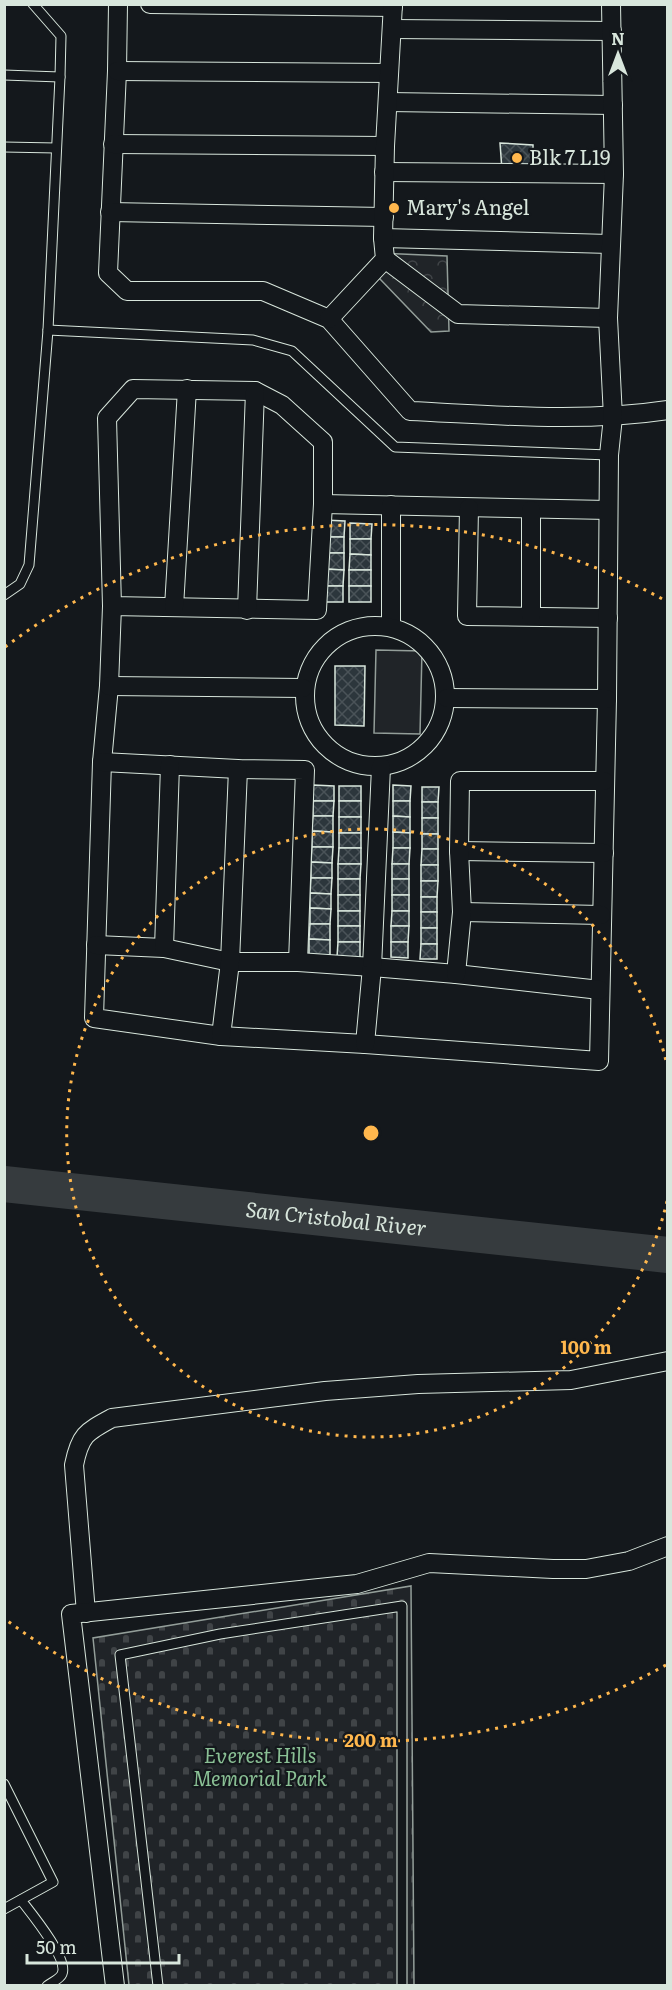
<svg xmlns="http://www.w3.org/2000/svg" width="672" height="1990" viewBox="0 0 672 1990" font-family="Literata,serif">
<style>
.forest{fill:url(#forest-crowns);stroke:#939e99;stroke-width:1.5}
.cemetery{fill:url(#cemetery-stones);stroke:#939e99;stroke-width:1.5}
.pitch{fill:#202428;stroke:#939e99;stroke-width:1.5}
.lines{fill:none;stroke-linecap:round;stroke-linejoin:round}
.river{stroke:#363b3e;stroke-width:36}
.building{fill:url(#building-cross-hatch);stroke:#d8e6dc;stroke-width:1.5}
.service-casing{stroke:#d8e6dc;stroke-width:11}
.minor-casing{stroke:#d8e6dc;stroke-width:20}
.service{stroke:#14181c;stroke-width:9}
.minor{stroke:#14181c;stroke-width:18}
.ring{fill:none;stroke:#ffb74d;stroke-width:3;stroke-dasharray:3 6}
.poi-dot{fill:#ffb74d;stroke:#14181c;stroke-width:2}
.labels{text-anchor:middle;stroke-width:4.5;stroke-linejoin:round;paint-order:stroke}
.poi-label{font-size:20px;fill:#d8e6dc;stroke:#14181c;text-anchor:start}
.park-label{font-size:20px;font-style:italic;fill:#8ac095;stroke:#14181c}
.water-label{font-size:21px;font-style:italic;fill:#d8e6dc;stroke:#14181c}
.centre{fill:#ffb74d;stroke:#14181c;stroke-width:3}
.ring-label{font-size:18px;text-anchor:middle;font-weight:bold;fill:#ffb74d;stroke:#14181c;stroke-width:4.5;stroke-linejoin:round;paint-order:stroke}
</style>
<defs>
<pattern id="forest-crowns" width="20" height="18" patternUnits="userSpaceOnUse" patternTransform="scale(1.5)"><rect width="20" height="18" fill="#202428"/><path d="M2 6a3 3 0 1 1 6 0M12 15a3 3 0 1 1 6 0" fill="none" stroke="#404447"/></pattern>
<pattern id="cemetery-stones" width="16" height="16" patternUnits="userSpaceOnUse" patternTransform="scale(1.5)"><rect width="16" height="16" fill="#202428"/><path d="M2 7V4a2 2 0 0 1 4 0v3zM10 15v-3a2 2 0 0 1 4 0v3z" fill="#404447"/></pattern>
<pattern id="building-cross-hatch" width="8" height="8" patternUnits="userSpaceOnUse" patternTransform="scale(1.5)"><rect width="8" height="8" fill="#2c363c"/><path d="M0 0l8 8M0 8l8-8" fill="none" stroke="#4a5358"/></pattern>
</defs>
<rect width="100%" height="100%" fill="#14181c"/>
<polygon class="forest" points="378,253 447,256 449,331 431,332 379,278"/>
<polygon class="cemetery" points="411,1586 414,1985 129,1985 93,1638"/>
<polygon class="pitch" points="376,650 422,651 420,734 374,733"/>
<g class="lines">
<path class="river" id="s1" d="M4,1184L668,1255"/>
</g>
<g class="building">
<polygon points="500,143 533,145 533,170 502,170"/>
<polygon points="324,520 345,521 344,537 324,537"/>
<polygon points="350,523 372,524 371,539 350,539"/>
<rect x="324" y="537" width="20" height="16"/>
<polygon points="350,539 371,539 371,555 350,554"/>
<polygon points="324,553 344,553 344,570 324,569"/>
<polygon points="350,554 371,555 371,570 349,570"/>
<polygon points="324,569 344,570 343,586 323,586"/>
<rect x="349" y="570" width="22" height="16"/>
<rect x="323" y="586" width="20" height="16"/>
<rect x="349" y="586" width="22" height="16"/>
<polygon points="335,666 365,666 364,726 335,725"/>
<polygon points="313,785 334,786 334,801 313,801"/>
<polygon points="393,785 411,786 410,801 393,801"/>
<rect x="339" y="786" width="22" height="15"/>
<polygon points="422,787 439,787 438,802 422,802"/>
<polygon points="313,801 334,801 333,816 313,816"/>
<rect x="339" y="801" width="22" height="16"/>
<polygon points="393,801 410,801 410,817 393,816"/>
<rect x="422" y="802" width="16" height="16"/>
<polygon points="313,816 333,816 333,832 312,831"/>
<polygon points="393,816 410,817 410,833 393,832"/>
<rect x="339" y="817" width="22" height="16"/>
<rect x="422" y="818" width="16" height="16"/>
<polygon points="312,831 333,832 333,847 312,847"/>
<polygon points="393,832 410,833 410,848 393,848"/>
<rect x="339" y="833" width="22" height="15"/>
<rect x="422" y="834" width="16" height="15"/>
<polygon points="312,847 333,847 332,863 311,862"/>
<polygon points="339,848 361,848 361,864 338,864"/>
<polygon points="393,848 410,848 409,864 392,864"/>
<polygon points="422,849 438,849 438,865 421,865"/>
<polygon points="311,862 332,863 332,878 311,878"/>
<polygon points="338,864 361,864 360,879 338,879"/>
<rect x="392" y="864" width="17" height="15"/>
<rect x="421" y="865" width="17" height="16"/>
<polygon points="311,878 332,878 331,894 310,893"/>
<rect x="338" y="879" width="22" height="16"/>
<rect x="392" y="879" width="17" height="16"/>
<polygon points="421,881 438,881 437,897 421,897"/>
<polygon points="310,893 331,894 331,909 310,908"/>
<rect x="338" y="895" width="22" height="16"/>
<rect x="392" y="895" width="17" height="16"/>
<rect x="421" y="897" width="16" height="15"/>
<polygon points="310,908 331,909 330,924 310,924"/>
<rect x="338" y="911" width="22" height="15"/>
<polygon points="392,911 409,911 409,926 391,926"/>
<rect x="421" y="912" width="16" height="16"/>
<polygon points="310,924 330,924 330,940 309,939"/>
<rect x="338" y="926" width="22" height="16"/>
<polygon points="391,926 409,926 408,942 391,942"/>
<rect x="421" y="928" width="16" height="16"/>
<polygon points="309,939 330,940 330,955 309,955"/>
<polygon points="338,942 360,942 360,958 337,957"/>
<polygon points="391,942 408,942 408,958 391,957"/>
<polygon points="421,944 437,944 437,959 420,959"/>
</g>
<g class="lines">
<defs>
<g id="service">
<polyline points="4,75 60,77"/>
<polyline points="4,147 56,148"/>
<polyline points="48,330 253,340 292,351 395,447 609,455"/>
<polyline points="4,595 20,584 29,565 48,330 60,77 61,36 33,4"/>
<polyline points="4,1784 53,1882 4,1909"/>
<path d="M21,1900C31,1913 69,1959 62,1974C60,1979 52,1982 47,1986"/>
<polyline points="158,1986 120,1655 220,1634 402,1606 402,1986"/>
</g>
<g id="minor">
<path d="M118,4L117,71L108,273L127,291H263L329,319L410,411C496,415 582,423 668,410"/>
<polyline points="150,4 393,7"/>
<polyline points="393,29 612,31"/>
<polyline points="117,71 389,73"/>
<polyline points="388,102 613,105"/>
<polyline points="113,144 385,146"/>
<polyline points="384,172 614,174"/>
<polyline points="110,212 384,217"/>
<polyline points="383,238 610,244"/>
<polyline points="385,259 458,314 608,318"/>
<polyline points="329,319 385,259 383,238 385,146 393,4"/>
<polyline points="323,504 608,510"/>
<polyline points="391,505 391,626"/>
<polyline points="469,508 467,616 608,618"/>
<polyline points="112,606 317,610 323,504 323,442 282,405 255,391 133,389 107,418 112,606 109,686 102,762 94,1018 221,1036 365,1044 599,1061 607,699 609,455 613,417 608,318 614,174 611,4"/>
<polyline points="174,607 187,389"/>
<polyline points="247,610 255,391"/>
<polyline points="531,616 531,510"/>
<circle cx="375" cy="696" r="70"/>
<polyline points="109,686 303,688"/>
<polyline points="447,698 607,699"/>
<polyline points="102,762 238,769 305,770 298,962"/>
<polyline points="459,851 604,853"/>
<polyline points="462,912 601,915"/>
<polyline points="96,945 164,948 230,962 298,962 372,967 456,974 600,990"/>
<polyline points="164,948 170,765"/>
<polyline points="456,974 462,912 459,851 460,781 604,781"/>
<polyline points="221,1036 230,962 238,769"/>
<polyline points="365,1044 372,967 381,767"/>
<path d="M86,1613L74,1465C80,1435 86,1432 112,1418L325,1391L418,1384L571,1380L668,1361"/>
<polyline points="115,1986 71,1614 357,1584 429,1563 553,1569 586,1569 629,1561 668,1546"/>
</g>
</defs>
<use href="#service" class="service-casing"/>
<use href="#minor" class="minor-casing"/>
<use href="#service" class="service"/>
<use href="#minor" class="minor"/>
</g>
<g class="ring">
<path d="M667 1201A304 304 0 1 1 667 1065"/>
<path d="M666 1665A608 608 0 0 1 5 1619M5 647A608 608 0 0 1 666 601"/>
</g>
<g class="poi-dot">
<circle cx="517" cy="158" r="6"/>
<circle cx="394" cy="208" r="6"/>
</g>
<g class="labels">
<g class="poi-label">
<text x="529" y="165">Blk 7 L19</text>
<text x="406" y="215">Mary's Angel</text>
</g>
<g class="park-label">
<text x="260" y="1763">Everest Hills<tspan x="260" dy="23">Memorial Park</tspan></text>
</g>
<g class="water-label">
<text dy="7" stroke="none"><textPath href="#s1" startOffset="334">San Cristobal River</textPath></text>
</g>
</g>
<circle cx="371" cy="1133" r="9" class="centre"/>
<g class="ring-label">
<text x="586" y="1354">100 m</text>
<text x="371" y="1747">200 m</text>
</g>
<rect width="672" height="1990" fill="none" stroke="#d8e6dc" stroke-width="12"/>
<g transform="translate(618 54)" stroke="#14181c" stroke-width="4.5" paint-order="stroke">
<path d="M0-4.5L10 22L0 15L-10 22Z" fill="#d8e6dc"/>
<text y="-9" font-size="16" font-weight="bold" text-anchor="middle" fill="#d8e6dc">N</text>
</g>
<path d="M27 1954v9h152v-9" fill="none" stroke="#d8e6dc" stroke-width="3"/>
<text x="36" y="1954" font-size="18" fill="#d8e6dc" stroke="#14181c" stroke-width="4.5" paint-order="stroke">50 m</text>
</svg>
